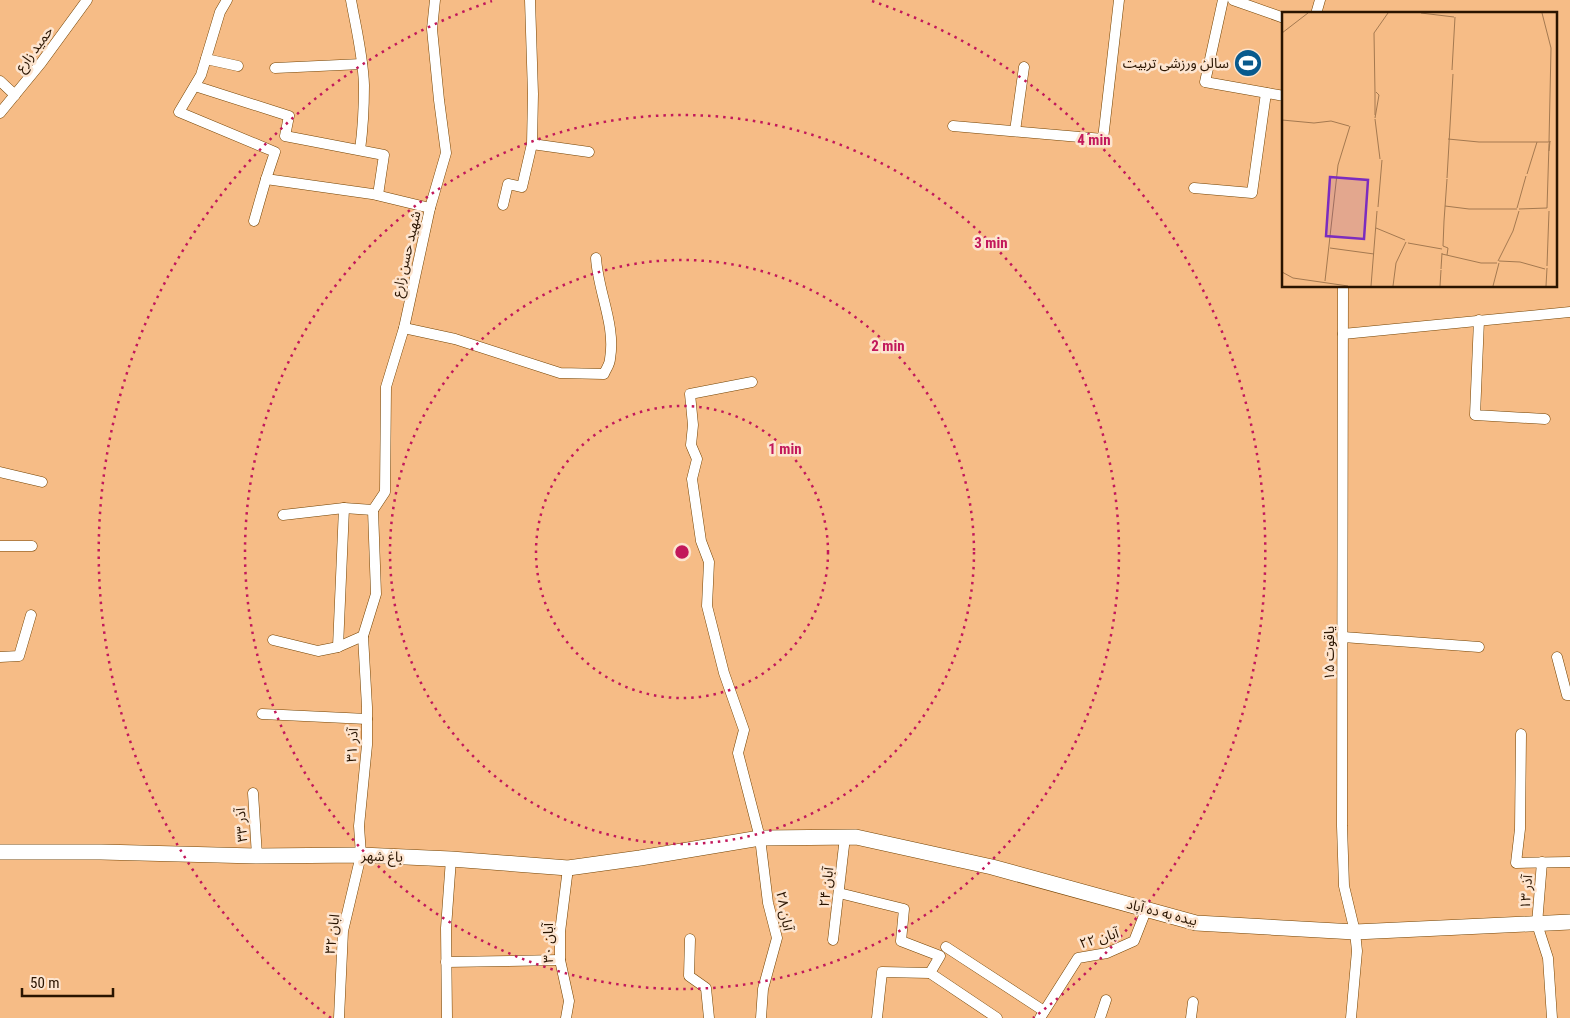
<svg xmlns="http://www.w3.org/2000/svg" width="1570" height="1018" viewBox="0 0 1570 1018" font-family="'Roboto Condensed','Noto Sans Arabic',sans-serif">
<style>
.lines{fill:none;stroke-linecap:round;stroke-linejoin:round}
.street-casing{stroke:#744302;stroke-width:11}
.secondary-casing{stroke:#744302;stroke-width:16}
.street{stroke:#fff;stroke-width:10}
.secondary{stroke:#fff;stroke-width:15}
.ring{fill:none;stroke:#c2185b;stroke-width:2.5;stroke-dasharray:2.5 5}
.labels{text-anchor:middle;stroke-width:5;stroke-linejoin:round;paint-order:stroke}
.street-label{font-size:14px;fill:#291400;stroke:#fde5d0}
.poi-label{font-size:14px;fill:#291400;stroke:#fde5d0;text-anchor:end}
.inset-road{fill:none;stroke:#a47950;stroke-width:1}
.view{fill:#7b2cbf;fill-opacity:0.15;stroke:#7b2cbf;stroke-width:2.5}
.inset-edge{fill:none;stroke:#291400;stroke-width:2.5}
.centre{fill:#c2185b;stroke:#fde5d0;stroke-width:2.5}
.ring-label{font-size:15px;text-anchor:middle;font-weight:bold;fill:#c2185b;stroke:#fde5d0;stroke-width:5;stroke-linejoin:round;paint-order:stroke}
</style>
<rect width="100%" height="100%" fill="#f6bc86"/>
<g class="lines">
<defs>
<g id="street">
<polyline points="227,0 220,12 201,75 179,112 275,152 266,179 372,194 430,208"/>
<path d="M351,0C356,28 363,56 364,85C364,107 363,128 360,150"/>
<polyline points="530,0 533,94 532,144 589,152"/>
<polyline points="1223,0 1205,82 1284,96"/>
<polyline points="1233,0 1284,18"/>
<polyline points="1316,14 1320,0"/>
<polyline points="206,59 238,66"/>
<polyline points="275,68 362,64"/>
<polyline points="0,81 15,95"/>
<polyline points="195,86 289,116 285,136 384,155 378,195"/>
<polyline points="0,113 41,63 87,0"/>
<polyline points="953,126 1103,139 1119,0"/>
<polyline points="1015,131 1024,67"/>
<polyline points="1194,188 1252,193 1266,93"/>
<polyline points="503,205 508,184 522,187 532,144"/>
<polyline points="254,221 266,179"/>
<polyline points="1343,286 1342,826 1344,886 1355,932 1357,951 1351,1018"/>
<polyline points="1479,320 1475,415 1545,419"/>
<path d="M404,328L455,339L560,373L604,374C606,369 610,364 610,359C616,325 598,292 596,258"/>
<polyline points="1343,334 1570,312"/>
<polyline points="752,382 690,394 693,425 691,445 697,459 692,479 701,541 709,562 707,606 724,673 744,730 738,753 760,838 768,903 777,938 763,989 761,1018"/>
<polyline points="0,472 42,482"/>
<polyline points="373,510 385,492 386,387 404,328 430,208 446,153 439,100 432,29 435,0"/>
<polyline points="283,515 344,508 373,510"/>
<polyline points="0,546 32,546"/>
<polyline points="1343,637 1479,647"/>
<polyline points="273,640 318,651 338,647 363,636 376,594 373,510"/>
<polyline points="338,647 344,508"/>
<polyline points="0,657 19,656 31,615"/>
<polyline points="1557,657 1567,695 1570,695"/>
<polyline points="262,714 367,719"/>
<polyline points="1521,734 1520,829 1516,863 1570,862"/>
<polyline points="253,793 257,856"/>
<polyline points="1542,862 1537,924 1548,958 1552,1018"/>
<polyline points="839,893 904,909 901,941 940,956 930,973 997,1018"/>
<polyline points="690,939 689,976 706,988 709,1018"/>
<polyline points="833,940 845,837"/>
<polyline points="946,947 1044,1011"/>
<polyline points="446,962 560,960"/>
<polyline points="339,1018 343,931 361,855 359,826 367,745 367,707 363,636"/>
<polyline points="447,1018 446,928 451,859"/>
<polyline points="566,1018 569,1001 560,960 560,932 568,868"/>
<polyline points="877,1018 882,972 930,973"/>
<polyline points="1040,1018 1078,958 1107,953 1134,941 1147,908"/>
<polyline points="1100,1018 1106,1000"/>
<polyline points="1191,1018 1193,1002"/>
</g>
<polyline id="secondary" points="0,852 101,852 257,856 361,855 451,859 568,868 640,858 760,838 856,837 992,867 1196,923 1355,932 1570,922"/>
</defs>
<use href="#street" class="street-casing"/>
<use href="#secondary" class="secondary-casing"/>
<use href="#street" class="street"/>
<use href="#secondary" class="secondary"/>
</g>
<g class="ring">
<circle cx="682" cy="552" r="146"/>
<circle cx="682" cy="552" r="292"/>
<circle cx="682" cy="552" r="437"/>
<path d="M331 1018A583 583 0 0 1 492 1M872 1A583 583 0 0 1 1033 1018"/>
</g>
<defs>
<symbol id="stadium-disc" viewBox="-11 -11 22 22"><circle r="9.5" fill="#085a8d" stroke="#fde5d0"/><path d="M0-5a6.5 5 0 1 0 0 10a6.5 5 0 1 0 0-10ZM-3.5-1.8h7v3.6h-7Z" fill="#fff"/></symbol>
</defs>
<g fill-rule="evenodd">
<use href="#stadium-disc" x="1232" y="47" width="32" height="32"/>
</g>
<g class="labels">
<g class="street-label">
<text transform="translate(34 49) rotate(-53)" y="5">حمید زارع</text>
<text transform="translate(406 254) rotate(-77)" y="5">شهید حسن زارع</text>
<text transform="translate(1329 653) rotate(-90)" y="5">یاقوت ۱۵</text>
<text transform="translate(352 745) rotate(-87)" y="5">آذر ۳۱</text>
<text transform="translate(241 825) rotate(-94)" y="5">آذر ۳۳</text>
<text transform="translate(382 856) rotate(2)" y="5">باغ شهر</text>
<text transform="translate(826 887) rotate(-83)" y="5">آبان ۲۴</text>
<text transform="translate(1526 892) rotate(-86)" y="5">آذر ۱۳</text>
<text transform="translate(785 911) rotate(79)" y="5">آبان ۲۸</text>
<text transform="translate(1162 912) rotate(14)" y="5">بیده به ده آباد</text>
<text transform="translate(332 934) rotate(-83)" y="5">ابان ۳۲</text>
<text transform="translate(1099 938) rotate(-17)" y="5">آبان ۲۲</text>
<text transform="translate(548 943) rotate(-90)" y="5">آبان ۳۰</text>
</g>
<g class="poi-label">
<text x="1229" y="68">سالن ورزشی تربیت</text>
</g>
</g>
<g transform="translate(1282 12)">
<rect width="275" height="275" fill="#f6bc86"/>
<path class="inset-road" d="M139,1L172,5M260,1L269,36L267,130M0,21L26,1M170,58L173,5M93,81L92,21L106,1M93,81V103M93,106L97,83L94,80M93,107L98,147M0,108L32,111L49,109L67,114M166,127L197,130H267M245,162L255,130M165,166L171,62M163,194L187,197H235M96,195L100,148M235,196L244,164M237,197L265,196L267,132L268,129L267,139M162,209L165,167M162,209L161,234L166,236L165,243M94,216L123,228M126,231L160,237M48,236L92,242M160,242L199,251H215M216,249L231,219L237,199M217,249L238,250L263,257M265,254L267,199M159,257L160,241M0,260L11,266L66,274M43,269L56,153L68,114M89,274L95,199M111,274L114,251L124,230M158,274L159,258M211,274L217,251M264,274L265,256"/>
<path class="view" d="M48,165L86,168L82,227L44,224Z"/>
<rect width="275" height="275" class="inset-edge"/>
</g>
<circle cx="682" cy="552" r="8" class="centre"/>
<g class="ring-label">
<text x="1094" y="145">4 min</text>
<text x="991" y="248">3 min</text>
<text x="888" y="351">2 min</text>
<text x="785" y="454">1 min</text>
</g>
<path d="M22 988v8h91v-8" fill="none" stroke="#291400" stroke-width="2.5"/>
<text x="30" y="988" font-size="15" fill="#291400" stroke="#fde5d0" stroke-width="4" paint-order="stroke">50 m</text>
</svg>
